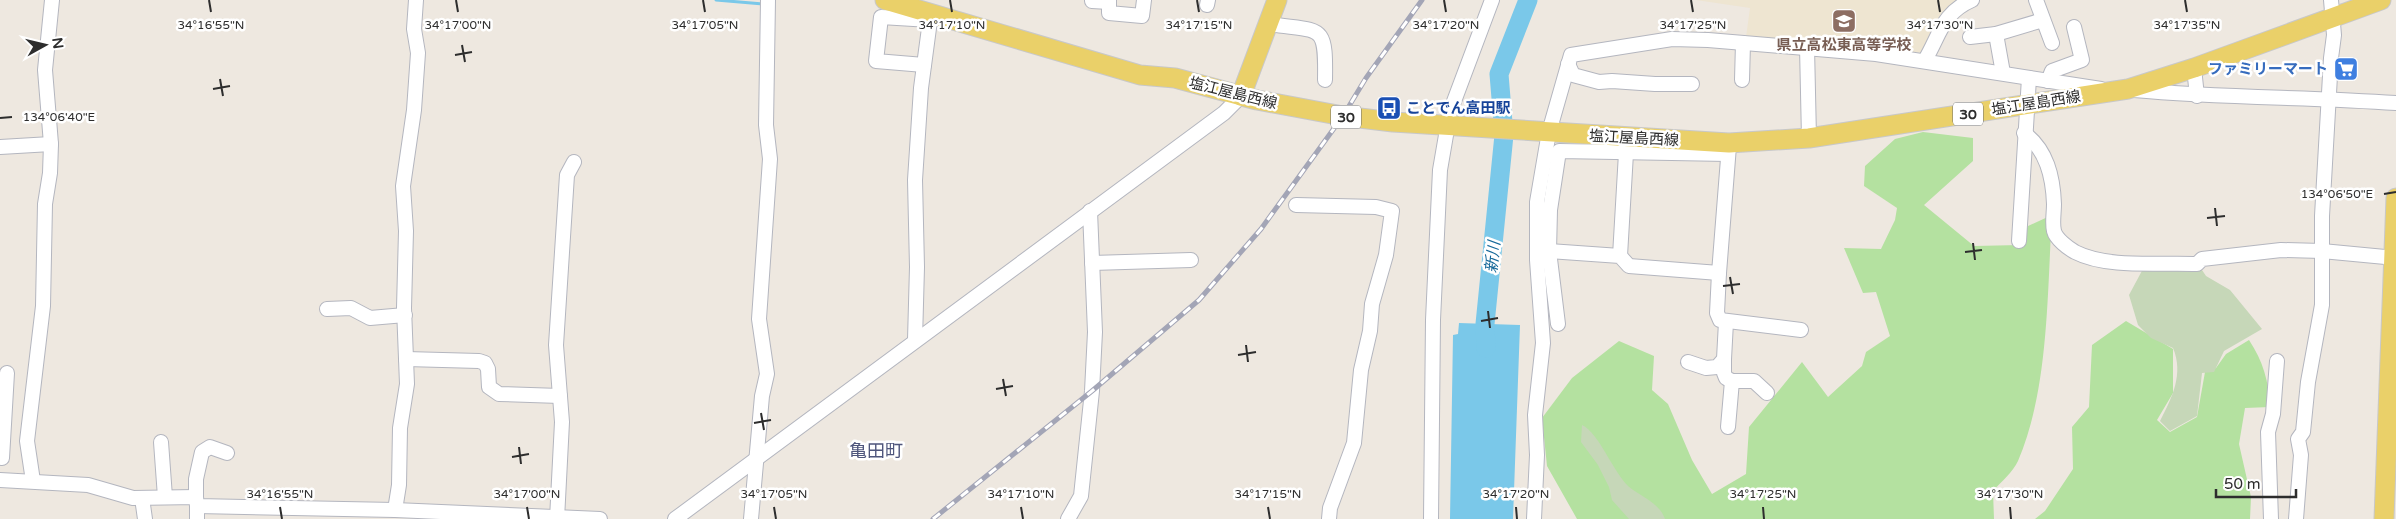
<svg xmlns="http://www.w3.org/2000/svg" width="2396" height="519" viewBox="0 0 2396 519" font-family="'Varela Round','Noto Sans JP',sans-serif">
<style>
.education{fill:#eee5d1}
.green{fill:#b4e1a0}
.cemetery{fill:#c6d7b8}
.water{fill:#7ac8e9}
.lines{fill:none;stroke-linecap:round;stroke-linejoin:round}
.stream{stroke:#7ac8e9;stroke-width:3}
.river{stroke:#7ac8e9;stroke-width:19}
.minor-casing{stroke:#b4b6bf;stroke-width:16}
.major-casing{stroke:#c8c8c8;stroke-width:21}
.minor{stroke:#fff;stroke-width:14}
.major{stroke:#ead069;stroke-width:19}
.rail-casing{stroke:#a3a5b6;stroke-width:5}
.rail{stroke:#fff;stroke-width:3;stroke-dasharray:9;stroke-linecap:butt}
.ticks{fill:none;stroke:#2d2d2d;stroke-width:2}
.labels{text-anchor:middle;stroke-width:5;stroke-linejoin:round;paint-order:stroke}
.shield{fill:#fff;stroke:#6c6c6c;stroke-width:1}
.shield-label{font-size:14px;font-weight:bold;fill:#2d2d2d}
.education-label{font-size:15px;font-weight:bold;fill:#785e54;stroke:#fff}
.shop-label{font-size:15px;font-weight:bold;fill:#366cbe;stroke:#fff;text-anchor:end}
.street-label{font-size:15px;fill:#2d2d2d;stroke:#fff}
.transit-label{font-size:15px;font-weight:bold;fill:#164399;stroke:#fff;text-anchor:start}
.water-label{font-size:16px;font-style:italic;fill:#156899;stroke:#fff}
.quarter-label{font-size:18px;fill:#4f567c;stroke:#fff}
.ticks-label{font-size:12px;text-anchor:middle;fill:#2d2d2d;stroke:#fff;stroke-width:5;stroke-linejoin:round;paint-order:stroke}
</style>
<rect width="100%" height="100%" fill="#eee8e0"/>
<polygon class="education" points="1696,0 1967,0 1923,53 1746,37 1750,8"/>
<g class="green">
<path d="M1923,132L1973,138V161L1924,205L1974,246L2020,245L2028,226L2052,215C2047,293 2049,389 2018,461C2013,472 2001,482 1993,491L1994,519H1577L1547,466L1542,418L1572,378L1619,341L1654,356L1652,390L1668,404L1692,460L1712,494L1746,474L1749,427L1802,362L1828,397L1862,366L1866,352L1890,336L1876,292L1863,293L1844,248L1881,249L1895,220L1897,208L1864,186L1865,166L1895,139Z"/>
<path d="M2126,321L2173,349V393L2157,420L2170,432L2197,417L2205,372L2216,368L2226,354L2249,340C2263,361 2269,382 2270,407L2245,408L2239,444L2251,497L2250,519H2035L2045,511L2073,469L2072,427L2089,407L2092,345Z"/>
</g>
<g class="cemetery">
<path d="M2144,267H2200L2206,276L2230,290L2262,329L2224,351L2214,372L2202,373L2197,416L2170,431L2160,421C2172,398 2184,374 2173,348L2151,338L2138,325L2129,295Z"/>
<path d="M1582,425C1599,433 1612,470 1628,486C1641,497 1659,502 1665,519H1629L1612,500L1609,487L1598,465L1581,442Z"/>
</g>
<g class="water">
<polygon points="1526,0 1532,0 1515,37 1509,59 1505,51"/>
<polygon points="1459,323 1520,325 1513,519 1450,519 1453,335 1458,334"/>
</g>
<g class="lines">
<polyline class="stream" points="716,0 763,4 763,2"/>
<polyline class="river" points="1486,348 1485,324 1504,135 1499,74 1528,0"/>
<defs>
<g id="minor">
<polyline points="1109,0 1109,13 1142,16 1144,0"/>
<polyline points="2036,0 2052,43"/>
<polyline points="1092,1 1109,2"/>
<polyline points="1207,5 1208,0"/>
<path d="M1269,24C1322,32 1326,22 1325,80"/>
<polyline points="1996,34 2003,73"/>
<polyline points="1970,37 1996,34 2043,20"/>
<polyline points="1807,47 1809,138"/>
<path d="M1925,60C1940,35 1942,13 1972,0"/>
<polyline points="1568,64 1573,75 1599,82 1612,81 1655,84 1692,84"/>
<polyline points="924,65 876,61 881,17 930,20"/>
<polyline points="2194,68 2197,96"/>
<polyline points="1742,80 1743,43"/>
<polyline points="2048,81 2052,71 2082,60 2074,27"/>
<path d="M2134,90C2221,98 2309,97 2396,103"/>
<path d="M2024,133C2047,150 2053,177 2054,204C2054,213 2052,223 2054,231C2056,239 2068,248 2075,252C2108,269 2161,262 2197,264L2202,259L2281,250L2322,251L2396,258"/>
<polyline points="0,147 51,144"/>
<polyline points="1296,205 1376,207 1392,211 1386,255 1372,304 1370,331 1361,370 1354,443 1330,508 1329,519"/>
<polyline points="2019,241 2029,78"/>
<polyline points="1549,251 1620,256 1629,266 1719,273 1729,146"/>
<polyline points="1620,256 1626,153"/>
<polyline points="1092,263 1191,260"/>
<polyline points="1719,273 1717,313 1720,320 1801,330"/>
<polyline points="327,309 351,308 370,318 405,315"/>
<polyline points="1558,324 1549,251 1550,210 1559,151 1728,154"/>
<polyline points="915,340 917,267 915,180 921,88 931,13"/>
<polyline points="406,359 479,361 485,363 488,369 489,387 499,394 560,396"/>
<polyline points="1724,359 1724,373 1726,378 1732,381 1754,381 1767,393"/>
<polyline points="1688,362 1706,368 1717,367 1724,359 1726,322"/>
<polyline points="1728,427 1732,381"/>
<polyline points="161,442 165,497"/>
<polyline points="2,458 7,373"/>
<polyline points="0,480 88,485 133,498 196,497 197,506 395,510 600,519"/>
<polyline points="33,481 27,441 43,306 45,204 50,173 51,144 45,70 52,0"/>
<polyline points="196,497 196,479 202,452 210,447 227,453"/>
<polyline points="142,498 145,519"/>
<polyline points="197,506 197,519"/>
<polyline points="395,510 399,485 400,428 407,384 404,308 406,231 403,186 414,110 418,53 414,29 416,0"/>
<polyline points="557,519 562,422 556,345 567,175 574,162"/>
<polyline points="675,519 1224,113 1241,96"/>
<polyline points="751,519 762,396 767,374 759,319 770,159 766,125 768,0"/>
<polyline points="1068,519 1081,496 1092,391 1095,332 1090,211"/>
<polyline points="1431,519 1433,320 1440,170 1450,112 1492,0"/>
<polyline points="1534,519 1537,455 1535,415 1543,343 1537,260 1537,202 1549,132 1571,55 1672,39 1708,40 1876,54 2101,89"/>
<polyline points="2271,519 2268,432 2273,414 2277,361"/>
<polyline points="2296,519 2301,455 2298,439 2303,432 2308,382 2322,305 2322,216 2331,58 2334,35 2331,0"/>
</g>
<g id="major">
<polyline points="885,0 1140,75 1175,78 1257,100 1343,116 1393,122 1729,143 1809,138 2128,89 2194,68 2381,0"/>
<polyline points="1241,96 1277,0"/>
<polyline points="2384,519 2396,198"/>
</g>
</defs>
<use href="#minor" class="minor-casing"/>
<use href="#major" class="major-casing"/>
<use href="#minor" class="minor"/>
<use href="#major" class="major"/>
<defs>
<polyline id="rail" points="933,519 1092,391 1199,300 1261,229 1343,116 1366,78 1422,0"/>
</defs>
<use href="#rail" class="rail-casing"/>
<use href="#rail" class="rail"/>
</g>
<path class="ticks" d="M209,0L211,12M456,0L458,12M703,0L705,12M950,0L952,12M1197,0L1199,12M1444,0L1446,12M1691,0L1693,12M1938,0L1940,12M2185,0L2187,12M462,45L465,62M455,55L472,52M220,79L223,96M213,89L230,86M0,118L12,117M2384,194L2396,192M2215,208L2217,226M2207,218L2225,216M1973,243L1975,260M1965,252L1982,250M1730,277L1733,294M1723,286L1740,284M1488,311L1490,328M1481,321L1498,318M1246,345L1248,362M1238,355L1256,352M1003,379L1006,396M996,389L1013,386M761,413L764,430M754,423L771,420M519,447L521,464M512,457L529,454M280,507L282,519M527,507L529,519M774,507L776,519M1021,507L1023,519M1268,507L1270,519M1516,507L1517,519M1763,507L1764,519M2010,507L2011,519"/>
<defs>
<symbol id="school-square" viewBox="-11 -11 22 22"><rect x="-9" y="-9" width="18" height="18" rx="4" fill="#8d6e63" stroke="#fff"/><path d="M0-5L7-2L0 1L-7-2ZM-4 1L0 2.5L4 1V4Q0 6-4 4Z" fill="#fff"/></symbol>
<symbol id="supermarket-square" viewBox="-11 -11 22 22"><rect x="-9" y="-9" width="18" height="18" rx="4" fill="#3f7fe0" stroke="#fff"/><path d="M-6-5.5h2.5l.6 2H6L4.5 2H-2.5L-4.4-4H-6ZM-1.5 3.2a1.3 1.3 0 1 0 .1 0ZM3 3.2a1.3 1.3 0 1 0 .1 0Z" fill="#fff"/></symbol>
<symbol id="bus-square" viewBox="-11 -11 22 22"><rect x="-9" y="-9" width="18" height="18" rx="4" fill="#1a4fb4" stroke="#fff"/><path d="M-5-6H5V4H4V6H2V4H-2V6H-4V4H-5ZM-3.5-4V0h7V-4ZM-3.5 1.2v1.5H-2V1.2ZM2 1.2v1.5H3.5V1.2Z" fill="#fff"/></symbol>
</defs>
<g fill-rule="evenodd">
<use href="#school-square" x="1830" y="7" width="28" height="28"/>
<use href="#supermarket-square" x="2332" y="55" width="28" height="28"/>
<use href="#bus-square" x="1375" y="94" width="28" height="28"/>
</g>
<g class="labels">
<g class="shield">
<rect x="1953" y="102.5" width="30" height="23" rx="4"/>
<rect x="1331" y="105.5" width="30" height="23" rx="4"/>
</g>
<g class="shield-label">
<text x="1968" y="119">30</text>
<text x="1346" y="122">30</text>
</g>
<g class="education-label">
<text x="1844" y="50">県立高松東高等学校</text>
</g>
<g class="shop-label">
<text x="2328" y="74">ファミリーマート</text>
</g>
<g class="street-label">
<text transform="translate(1233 93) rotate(14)" y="5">塩江屋島西線</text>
<text transform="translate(2036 103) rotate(-9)" y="5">塩江屋島西線</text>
<text transform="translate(1634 138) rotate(3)" y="5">塩江屋島西線</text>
</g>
<g class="transit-label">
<text x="1406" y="113">ことでん高田駅</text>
</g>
<g class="water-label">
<text transform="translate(1492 257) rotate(-84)" y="6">新川</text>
</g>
<g class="quarter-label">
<text x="876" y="457">亀田町</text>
</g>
</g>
<g class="ticks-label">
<text x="211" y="29">34°16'55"N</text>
<text x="458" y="29">34°17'00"N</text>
<text x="705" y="29">34°17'05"N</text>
<text x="952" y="29">34°17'10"N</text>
<text x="1199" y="29">34°17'15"N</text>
<text x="1446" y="29">34°17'20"N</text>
<text x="1693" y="29">34°17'25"N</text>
<text x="1940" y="29">34°17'30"N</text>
<text x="2187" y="29">34°17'35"N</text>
<text x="59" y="121">134°06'40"E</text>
<text x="2337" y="198">134°06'50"E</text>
<text x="280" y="498">34°16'55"N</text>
<text x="527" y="498">34°17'00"N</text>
<text x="774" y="498">34°17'05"N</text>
<text x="1021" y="498">34°17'10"N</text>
<text x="1268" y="498">34°17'15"N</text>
<text x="1516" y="498">34°17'20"N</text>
<text x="1763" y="498">34°17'25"N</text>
<text x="2010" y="498">34°17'30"N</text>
</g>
<g transform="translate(45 45) rotate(82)" stroke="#ffffff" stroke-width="4" paint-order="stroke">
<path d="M0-4L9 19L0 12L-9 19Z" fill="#2d2d2d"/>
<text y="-8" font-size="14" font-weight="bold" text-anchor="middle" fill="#2d2d2d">N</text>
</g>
<path d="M2216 489v8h80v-8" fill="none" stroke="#2d2d2d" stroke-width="2.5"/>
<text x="2224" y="489" font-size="15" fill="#2d2d2d" stroke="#ffffff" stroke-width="4" paint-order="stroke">50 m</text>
</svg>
